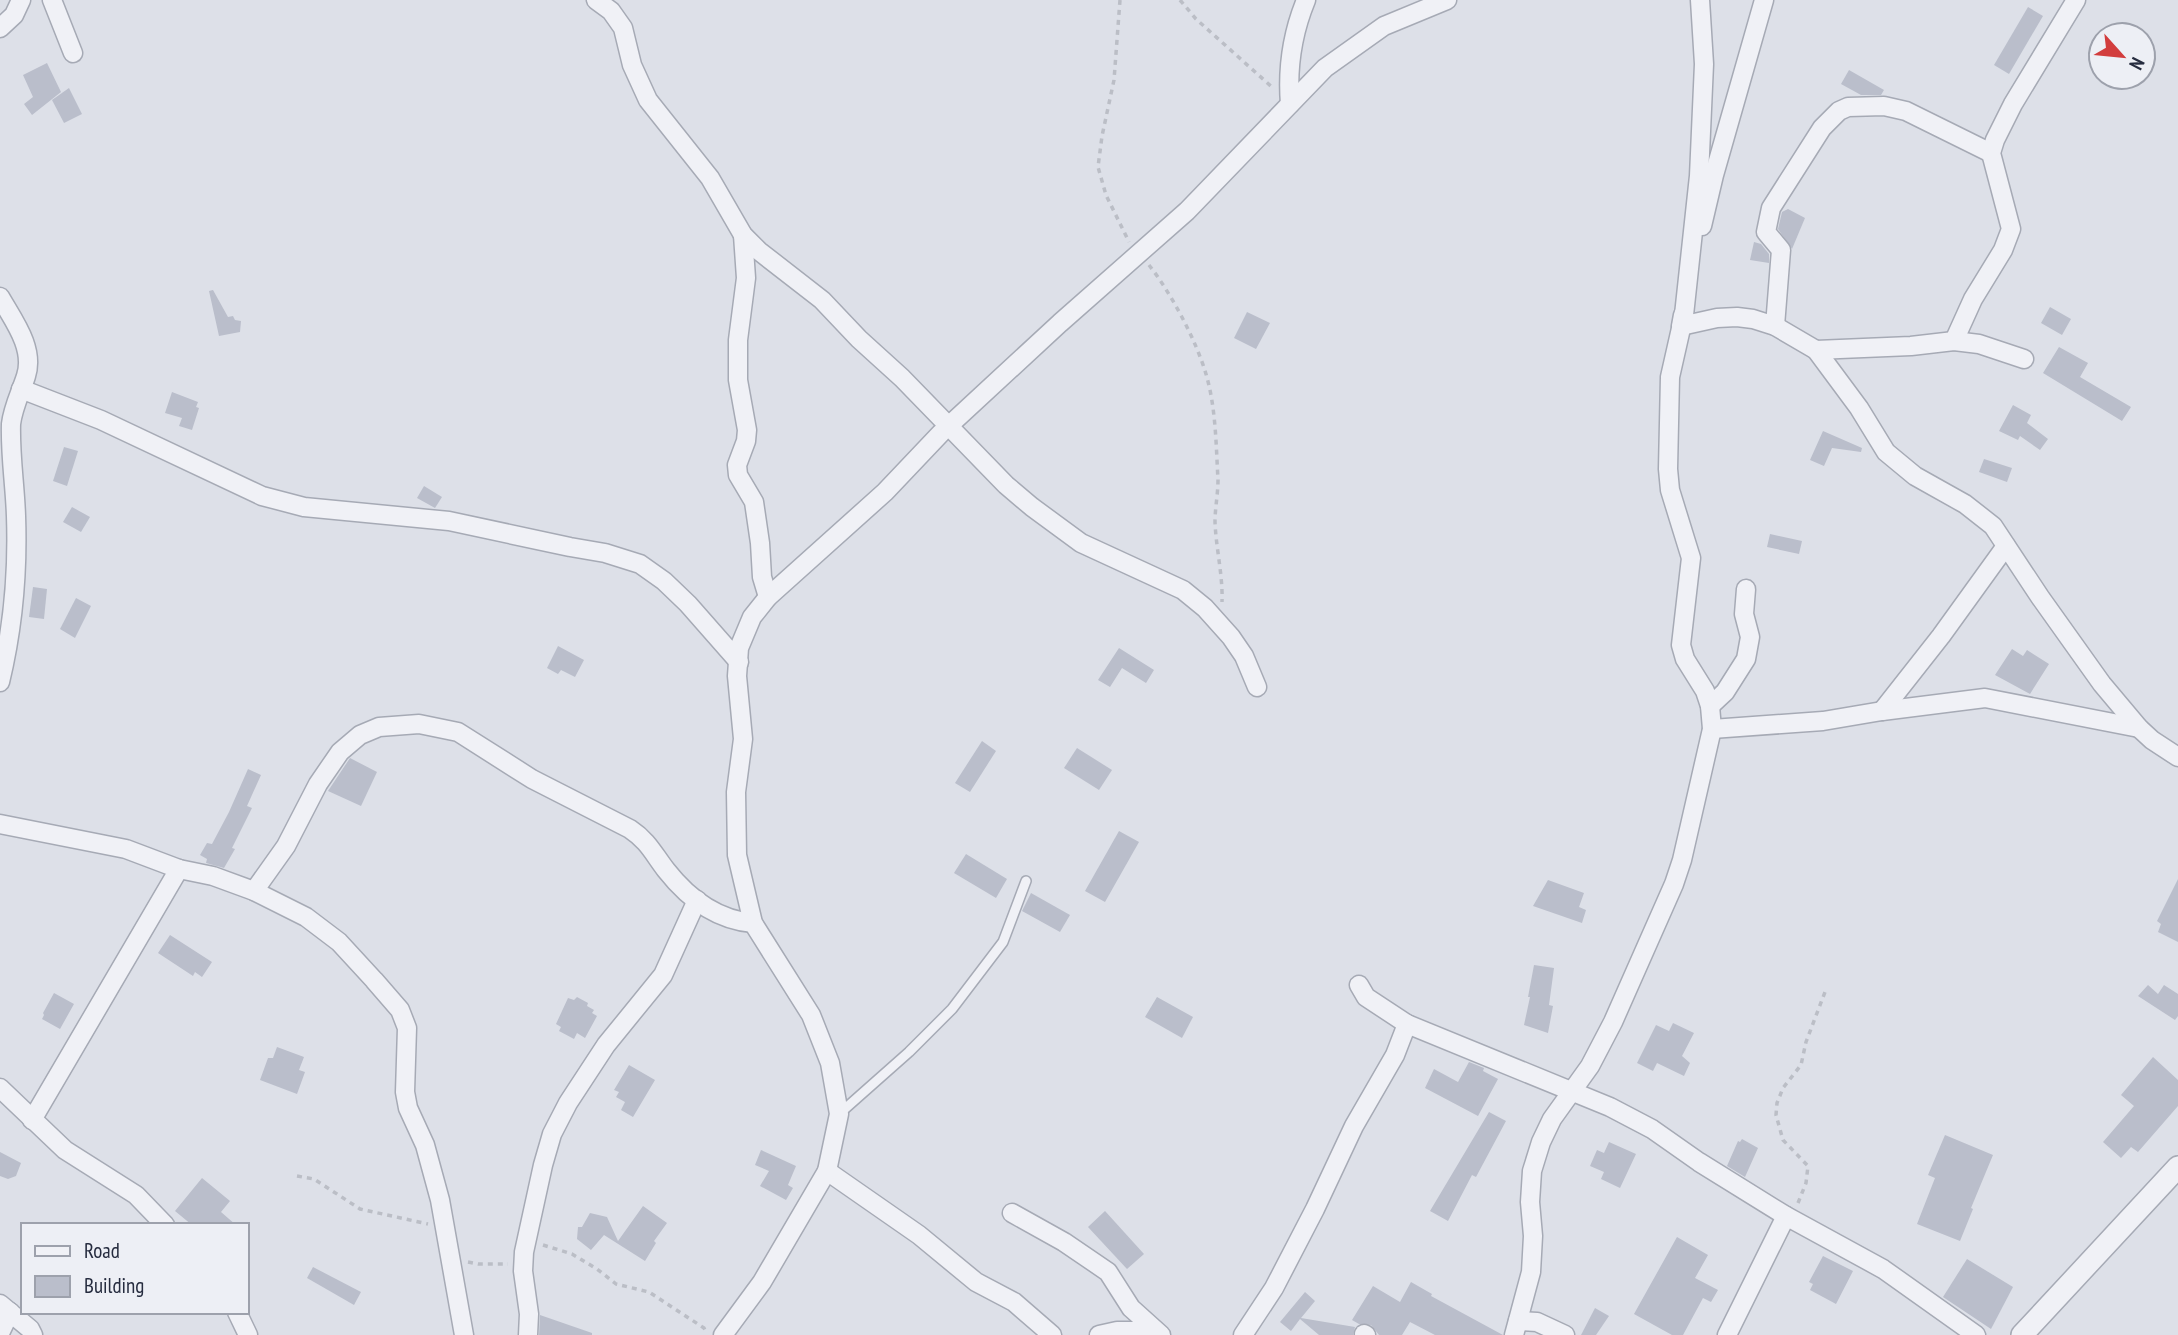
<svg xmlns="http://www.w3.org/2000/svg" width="2178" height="1335" viewBox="0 0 2178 1335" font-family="'PT Sans Narrow',sans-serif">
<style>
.building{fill:#babecb}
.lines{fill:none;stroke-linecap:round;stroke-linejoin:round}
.service-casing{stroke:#a6aab5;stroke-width:12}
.minor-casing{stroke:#a6aab5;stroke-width:21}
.tertiary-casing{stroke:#a6aab5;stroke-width:24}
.path{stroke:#bbbec6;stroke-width:3.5;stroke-dasharray:5 5;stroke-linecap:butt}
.service{stroke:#f0f1f6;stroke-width:9}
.minor{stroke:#f0f1f6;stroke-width:18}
.tertiary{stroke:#f0f1f6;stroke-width:21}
</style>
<rect width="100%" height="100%" fill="#dde0e8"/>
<g class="building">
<polygon points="2028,7 2043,16 2009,74 1994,65"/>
<polygon points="47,63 61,92 32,115 24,104 33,97 23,75"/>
<polygon points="1849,70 1884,90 1881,95 1861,95 1841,84"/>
<polygon points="69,88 82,114 64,123 52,100"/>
<polygon points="1788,209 1805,218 1792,249 1778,229 1782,212"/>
<polygon points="1754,242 1761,244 1769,254 1769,263 1750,260"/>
<polygon points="213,290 228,317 233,316 235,320 241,321 240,332 219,336 209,291"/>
<polygon points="2050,307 2071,319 2062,335 2041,323"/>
<polygon points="1247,312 1270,323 1256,349 1234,338"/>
<polygon points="2059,347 2088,363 2080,377 2131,407 2122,421 2043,373"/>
<polygon points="172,392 198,402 196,407 199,408 192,430 179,426 182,418 165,413"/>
<polygon points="2013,405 2031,415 2027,423 2048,439 2040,450 2020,436 2018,440 1999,431"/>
<polygon points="1823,431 1862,448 1861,452 1832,448 1824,466 1810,460"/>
<polygon points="64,447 78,451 67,486 53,481"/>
<polygon points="1984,459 2012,468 2007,482 1979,472"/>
<polygon points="424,486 442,497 435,508 417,498"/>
<polygon points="72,507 90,517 81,532 63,522"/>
<polygon points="1770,534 1802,541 1799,554 1767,547"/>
<polygon points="33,587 47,589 44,619 29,617"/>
<polygon points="76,598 91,606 75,638 60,629"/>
<polygon points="558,646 584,660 575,677 561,670 558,674 547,668"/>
<polygon points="1119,648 1154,670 1146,683 1122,668 1110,687 1098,680"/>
<polygon points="2012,649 2023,656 2027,650 2049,664 2030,694 1995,675"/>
<polygon points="982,741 996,751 970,792 955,783"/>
<polygon points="1077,748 1112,770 1099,790 1064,768"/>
<polygon points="350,758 377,772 361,806 328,791"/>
<polygon points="248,769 261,775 247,806 252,808 232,848 235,849 224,868 206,863 207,859 200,855 207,843 212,844 229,812"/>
<polygon points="1119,831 1139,842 1105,902 1085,891"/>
<polygon points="966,854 1007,879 996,898 954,873"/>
<polygon points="2178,879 2178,942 2158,932 2161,924 2157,921"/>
<polygon points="1548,880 1584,893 1579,907 1586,910 1582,923 1533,906"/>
<polygon points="1031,893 1070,915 1060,932 1022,911"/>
<polygon points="170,935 212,962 202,977 195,972 193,976 158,953"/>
<polygon points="1534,965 1554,968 1549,1005 1553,1006 1548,1033 1524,1025 1530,997 1528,997"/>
<polygon points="2148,985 2158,994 2164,985 2178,994 2178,1016 2175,1020 2138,996"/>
<polygon points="54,993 74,1004 60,1029 42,1019 44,1015 43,1013"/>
<polygon points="577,997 588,1003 587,1006 594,1010 592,1013 597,1016 585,1038 577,1033 574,1039 559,1031 561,1027 556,1024 568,998 574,1000"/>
<polygon points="1157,997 1193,1017 1182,1038 1145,1017"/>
<polygon points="1673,1023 1694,1033 1682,1056 1690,1063 1684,1076 1657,1063 1653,1071 1637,1063 1656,1025 1669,1031"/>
<polygon points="277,1047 304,1057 299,1070 305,1072 297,1094 260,1080 268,1058 273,1058"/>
<polygon points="2153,1057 2178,1080 2178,1106 2138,1152 2131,1147 2121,1158 2103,1142 2134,1106 2121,1095"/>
<polygon points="1469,1062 1484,1068 1483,1071 1498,1079 1478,1116 1425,1088 1434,1069 1458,1082"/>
<polygon points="629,1065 655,1080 633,1117 621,1110 625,1102 616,1097 619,1092 614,1090"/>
<polygon points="1489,1112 1506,1121 1476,1177 1472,1175 1448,1221 1430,1211"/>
<polygon points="1945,1135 1993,1155 1971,1208 1973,1209 1960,1241 1917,1224 1935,1178 1928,1175"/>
<polygon points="1742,1139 1758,1148 1745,1177 1727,1166 1738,1141 1740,1142"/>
<polygon points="1609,1142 1636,1154 1620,1188 1601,1179 1604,1172 1590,1166 1597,1150 1604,1153"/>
<polygon points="761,1150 796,1166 788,1185 793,1188 786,1200 760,1186 769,1171 755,1165"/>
<polygon points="0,1152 21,1163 16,1176 8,1179 0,1176"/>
<polygon points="202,1178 230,1201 221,1212 236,1225 192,1225 175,1211"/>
<polygon points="643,1206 667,1223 654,1241 656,1243 645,1261 604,1235 591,1250 577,1239 578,1227 582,1227 590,1213 607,1217 618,1241"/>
<polygon points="1105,1211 1144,1254 1127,1269 1088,1227"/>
<polygon points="1677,1237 1708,1255 1695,1278 1718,1290 1711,1302 1703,1298 1683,1335 1672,1335 1634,1314"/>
<polygon points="1823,1256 1853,1271 1836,1304 1810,1290 1813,1284 1809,1282"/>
<polygon points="1967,1259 2013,1287 1991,1329 1943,1297"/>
<polygon points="313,1267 361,1292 354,1305 307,1278"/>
<polygon points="1411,1282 1432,1294 1431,1296 1503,1335 1435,1335 1410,1322 1402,1335 1379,1335 1371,1325 1359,1324 1352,1320 1373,1286 1400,1302"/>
<polygon points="1305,1292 1315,1301 1301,1318 1355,1327 1353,1335 1319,1335 1300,1319 1291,1331 1280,1322"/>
<polygon points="1595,1308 1609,1316 1596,1335 1581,1335"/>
<polygon points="540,1315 592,1333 592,1335 539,1335"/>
</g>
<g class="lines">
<defs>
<polyline id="service" points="839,1114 909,1052 952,1009 1003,942 1026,881"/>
<g id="minor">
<polyline points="52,0 73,53"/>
<polyline points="596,0 611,11 623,28 632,65 648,100 710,178 743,235 759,251 822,300 859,339 902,378 1006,485 1032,507 1081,543 1183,590 1205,608 1231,637 1244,656 1257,687"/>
<polyline points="0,28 14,15 21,0"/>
<path d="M1290,104C1287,67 1292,34 1306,0"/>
<polyline points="1702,226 1714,175 1764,0"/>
<polyline points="743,235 746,278 738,340 738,380 747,430 746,441 737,465 738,475 754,502 760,543 762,577 768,597"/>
<path d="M0,297C13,320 35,348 26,376C21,392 13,407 11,424C10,455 15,485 16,516C18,572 13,628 0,682"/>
<polyline points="1683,315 1681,326 1717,318 1737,317 1753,319 1775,326 1816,350 1859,408 1886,452 1915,476 1965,504 1993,526 2040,597 2102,684 2139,728 2152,740 2178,757"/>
<polyline points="1775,326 1781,250 1766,232 1771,208 1822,128 1839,111 1848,107 1884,106 1906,111 1991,153"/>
<polyline points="1954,341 1973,299 2003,250 2011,229 1991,153 1995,140 2013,104 2076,0"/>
<polyline points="1816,350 1911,346 1954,341 1979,344 2024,359"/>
<polyline points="21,389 101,420 262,496 304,507 449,521 570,547 605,553 640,564 664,581 688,604 739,662"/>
<polyline points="1710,706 1725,692 1746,659 1750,637 1744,614 1746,589"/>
<polyline points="1882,711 1941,636 2006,546"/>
<polyline points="1712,729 1823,721 1882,711 1985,698 2139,728"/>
<polyline points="0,824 126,849 179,869 213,876 254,891 306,917 339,942 374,980 400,1010 407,1028 405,1092 408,1108 425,1145 440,1200 464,1335"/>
<path d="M254,891L286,846L318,784L340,752L360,735L379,727L419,724L458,732L532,779L630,829C648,841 653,853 666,870C688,898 717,920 753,923"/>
<polyline points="1359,985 1366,997 1407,1024 1610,1107 1652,1129 1699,1162 1786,1216 1883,1269 1976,1335"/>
<polyline points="0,1088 65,1150 136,1195 165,1225"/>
<polyline points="32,1120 179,869"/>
<polyline points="827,1171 919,1235 976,1282 1014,1302 1052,1335"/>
<polyline points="1012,1213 1064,1242 1108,1272 1131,1308 1161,1335"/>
<polyline points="0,1304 30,1329 33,1335"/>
<polyline points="237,1312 248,1335"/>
<polyline points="1518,1321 1537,1322 1565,1335"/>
<polyline points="0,1333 10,1312"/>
<polyline points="1364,1334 1366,1335"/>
<polyline points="528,1335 529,1314 523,1271 524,1252 543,1165 552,1134 568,1103 606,1045 663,975 697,900"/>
<polyline points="723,1335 762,1282 827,1171 839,1114 830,1063 811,1015 753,923 737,855 736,792 743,739 737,676 739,648 752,617 768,597 885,492 941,433 1060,323 1187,211 1325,68 1384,26 1447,0"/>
<polyline points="1099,1335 1117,1331 1154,1331"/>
<polyline points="1243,1335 1274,1288 1315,1209 1354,1126 1395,1055 1407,1024"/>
<polyline points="1514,1335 1531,1272 1533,1236 1530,1202 1532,1171 1541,1142 1552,1119 1590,1066 1613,1022 1674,884 1682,860 1712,729 1710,706 1705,691 1685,659 1681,645 1691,558 1670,490 1668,469 1670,377 1684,315 1699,176 1704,64 1700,0"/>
<polyline points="1727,1335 1786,1216"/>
</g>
<polyline id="tertiary" points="2022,1335 2178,1167"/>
</defs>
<use href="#service" class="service-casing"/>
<use href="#minor" class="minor-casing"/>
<use href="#tertiary" class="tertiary-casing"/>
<g class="path">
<polyline points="1120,0 1114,80 1102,136 1098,167 1106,195 1129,242"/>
<polyline points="1180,0 1196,19 1273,88"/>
<path d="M1149,265C1171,293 1196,340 1206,374C1216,408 1216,445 1218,480C1218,494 1215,508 1215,522C1216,549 1223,575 1222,602"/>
<polyline points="297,1176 314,1179 360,1209 428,1224"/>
<polyline points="1798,1203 1806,1183 1808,1166 1783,1140 1776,1115 1777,1103 1783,1088 1801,1065 1806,1042 1825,992"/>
<polyline points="543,1245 572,1254 597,1269 616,1284 649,1292 704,1328 706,1332"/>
<polyline points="468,1262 478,1264 508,1264"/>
</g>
<use href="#service" class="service"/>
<use href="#minor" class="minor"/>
<use href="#tertiary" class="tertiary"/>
</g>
<rect x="21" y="1223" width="228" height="91" fill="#edeff5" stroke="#9da1ac" stroke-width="2"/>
<rect x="35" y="1246" width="35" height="10" fill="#f0f1f6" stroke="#9da1ac" stroke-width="2"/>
<text x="84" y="1258" font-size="21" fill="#262c3f">Road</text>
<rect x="35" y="1276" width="35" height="21" fill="#babecb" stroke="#9da1ac" stroke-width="2"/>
<text x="84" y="1293" font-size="21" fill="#262c3f">Building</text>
<g transform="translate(2122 56) rotate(117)"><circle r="33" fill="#edeff5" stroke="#9da1ac" stroke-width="2"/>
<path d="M0-5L12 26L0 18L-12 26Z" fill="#d23d3d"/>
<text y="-10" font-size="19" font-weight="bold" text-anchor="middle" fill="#262c3f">N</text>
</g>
</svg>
